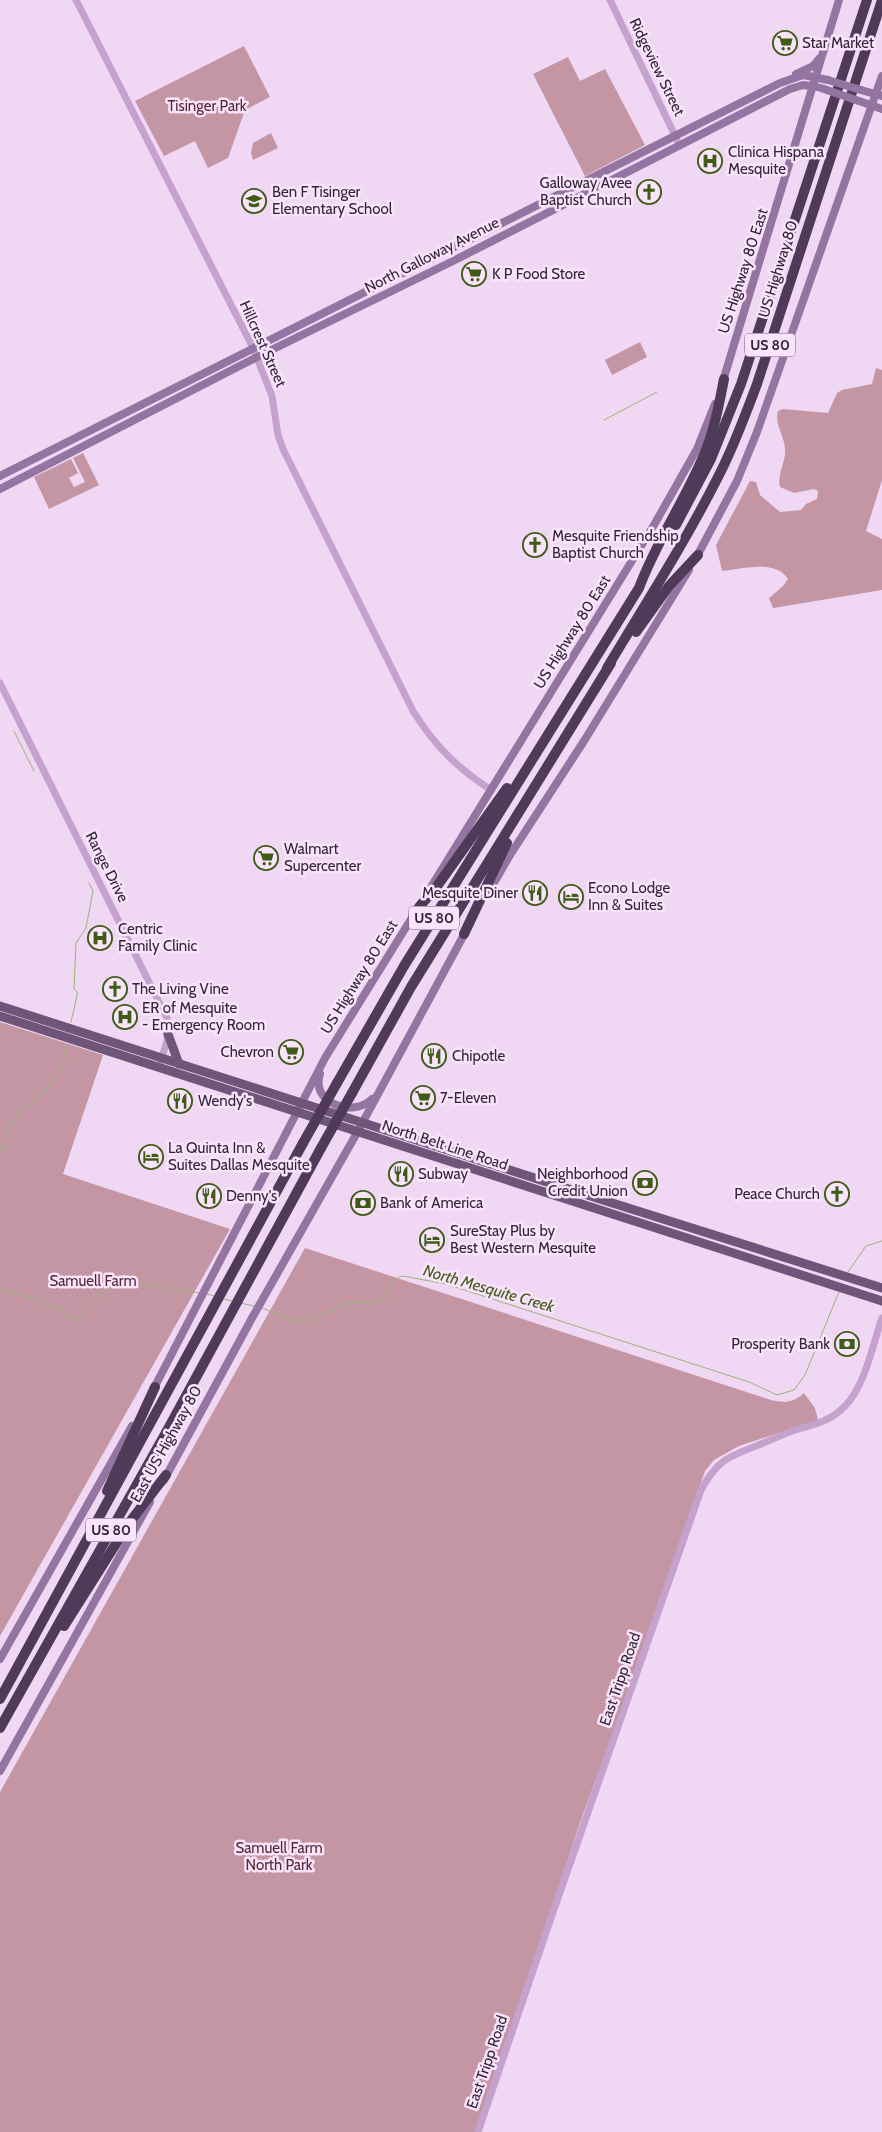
<svg xmlns="http://www.w3.org/2000/svg" width="882" height="2132" viewBox="0 0 882 2132" font-family="Cabin,sans-serif">
<style>
.green{fill:#c496a4}
.lines{fill:none;stroke-linecap:round;stroke-linejoin:round}
.stream{stroke:#9ab474;stroke-width:1}
.tertiary{stroke:#c5a2cd;stroke-width:7}
.secondary{stroke:#9474a1;stroke-width:8}
.primary{stroke:#6f557a;stroke-width:9}
.motorway{stroke:#4f3b59;stroke-width:10}
.secondary-bridge{stroke:#9474a1;stroke-width:8}
.motorway-bridge{stroke:#4f3b59;stroke-width:10}
.labels{text-anchor:middle;stroke-width:5;stroke-linejoin:round;paint-order:stroke}
.shield{fill:#f9e4fb;stroke:#6d5e72;stroke-width:1}
.shield-label{font-size:14px;font-weight:bold;fill:#312537}
.poi-label{font-size:15px;fill:#312537;stroke:#f9e4fb;text-anchor:start}
.street-label{font-size:15px;fill:#312537;stroke:#f9e4fb}
.park-label{font-size:15px;fill:#582734;stroke:#f9e4fb}
.water-label{font-size:16px;font-style:italic;fill:#3f5c17;stroke:#f9e4fb}
</style>
<rect width="100%" height="100%" fill="#f0d7f4"/>
<g class="green">
<polygon points="244,46 270,97 245,110 228,158 208,168 195,141 164,156 135,101"/>
<polygon points="568,57 580,81 605,69 645,145 585,176 533,74"/>
<polygon points="271,133 278,148 253,160 251,153 253,143"/>
<polygon points="640,342 647,357 612,375 605,360"/>
<path d="M876,368L882,370V480L866,531L882,539V590L773,608L769,598L783,586L788,579C775,559 743,569 722,571L716,545L750,481L756,482L760,495L780,512L801,510L806,504L817,499L818,491L814,489L794,493L780,487C777,474 786,462 785,449C785,437 774,424 778,411L783,409L828,413L837,393L842,390L872,384Z"/>
<polygon points="83,453 99,485 49,509 34,477 71,459 78,473 69,478 74,487 85,482 73,458"/>
<polygon points="0,1022 103,1055 63,1174 230,1229 0,1636"/>
<path d="M305,1248L771,1400C785,1403 793,1403 804,1393L815,1408L818,1420L739,1446L714,1460L705,1471L621,1711L581,1820L477,2132H0V1792Z"/>
</g>
<g class="lines">
<g class="stream">
<polyline points="604,420 657,392"/>
<polyline points="14,731 34,771"/>
<polyline points="71,1022 77,996 77,992 74,989 76,943 86,928 93,891 89,883"/>
<polyline points="0,1149 6,1149 8,1142 5,1129 6,1126 21,1116 21,1111 37,1100 37,1096 54,1083 63,1065 66,1044"/>
<polyline points="848,1272 866,1246 882,1241"/>
<path d="M0,1290C12,1292 23,1295 34,1299C45,1303 53,1310 63,1310L67,1318L79,1319C87,1307 103,1287 118,1286L120,1282L200,1293"/>
<polyline points="207,1294 215,1296"/>
<polyline points="224,1299 232,1301"/>
<polyline points="240,1303 254,1306"/>
<path d="M262,1308L295,1321L314,1319L349,1303H375L382,1300C389,1291 392,1278 403,1276L446,1284L749,1382L777,1395L794,1390L805,1375L839,1292"/>
</g>
<g class="tertiary">
<path d="M76,0L253,348L272,396L278,435L283,449L413,711C435,746 456,767 491,790"/>
<polyline points="610,0 680,146"/>
<polyline points="0,683 167,1018 167,1041 159,1067"/>
<path d="M478,2132L551,1918L701,1490C716,1462 727,1457 756,1446C769,1441 781,1435 795,1430C814,1425 831,1421 845,1406C865,1386 873,1344 882,1318"/>
</g>
<g class="secondary">
<polyline points="796,74 813,66 820,58"/>
<polyline points="861,90 882,96"/>
<polyline points="859,101 882,109"/>
<polyline points="722,384 839,0"/>
<polyline points="0,476 780,83 803,75 828,80"/>
<polyline points="0,489 257,357 451,262 790,89 803,85 817,87"/>
<polyline points="696,558 737,481 757,432 882,76"/>
<polyline points="431,887 654,525 697,449 715,404"/>
<polyline points="487,895 510,855 584,741 689,570"/>
<path d="M320,1074C310,1103 353,1118 372,1099"/>
<polyline points="153,1390 325,1058 421,903"/>
<polyline points="164,1480 252,1318 358,1131 466,931"/>
<polyline points="0,1659 132,1426"/>
<polyline points="0,1771 150,1502"/>
</g>
<g class="primary">
<polyline points="0,1006 606,1201 882,1288"/>
<polyline points="0,1016 882,1301"/>
<polyline points="168,1034 179,1064"/>
</g>
<g class="motorway">
<polyline points="676,525 711,459 741,384 867,0"/>
<polyline points="636,632 669,586 698,555"/>
<path d="M607,668C644,606 684,544 717,479C733,449 745,416 757,384L882,0"/>
<polyline points="419,907 435,889 507,788"/>
<polyline points="464,934 507,843"/>
<path d="M337,1083L404,966L639,588C656,542 684,502 703,457C714,432 719,405 724,379"/>
<polyline points="352,1093 411,987 611,663"/>
<polyline points="107,1491 155,1387"/>
<polyline points="64,1626 129,1523 166,1475"/>
<polyline points="0,1699 303,1143"/>
<polyline points="0,1728 168,1429 321,1148"/>
</g>
<g class="secondary-bridge">
<polyline points="828,80 861,90"/>
<polyline points="821,88 859,101"/>
</g>
<g class="motorway-bridge">
<polyline points="303,1143 337,1083"/>
<polyline points="321,1148 352,1093"/>
</g>
</g>
<defs>
<symbol id="supermarket-ring" viewBox="-11 -11 22 22"><circle r="9.5" fill="#f9e4fb" stroke="#3f5c17" stroke-width="1.5"/><path d="M-6-5.5h2.5l.6 2H6L4.5 2H-2.5L-4.4-4H-6ZM-1.5 3.2a1.3 1.3 0 1 0 .1 0ZM3 3.2a1.3 1.3 0 1 0 .1 0Z" fill="#3f5c17"/></symbol>
<symbol id="hospital-ring" viewBox="-11 -11 22 22"><circle r="9.5" fill="#f9e4fb" stroke="#3f5c17" stroke-width="1.5"/><path d="M-5-5h3v3.5h4V-5h3V5h-3V1.5h-4V5h-3Z" fill="#3f5c17"/></symbol>
<symbol id="church-ring" viewBox="-11 -11 22 22"><circle r="9.5" fill="#f9e4fb" stroke="#3f5c17" stroke-width="1.5"/><path d="M-1.2-6h2.4v3.5h3.3v2.4h-3.3V6h-2.4V-.1h-3.3v-2.4h3.3Z" fill="#3f5c17"/></symbol>
<symbol id="school-ring" viewBox="-11 -11 22 22"><circle r="9.5" fill="#f9e4fb" stroke="#3f5c17" stroke-width="1.5"/><path d="M0-5L7-2L0 1L-7-2ZM-4 1L0 2.5L4 1V4Q0 6-4 4Z" fill="#3f5c17"/></symbol>
<symbol id="restaurant-ring" viewBox="-11 -11 22 22"><circle r="9.5" fill="#f9e4fb" stroke="#3f5c17" stroke-width="1.5"/><path d="M-5-6h1v4h1v-4h1v4h1v-4h1v5L-1.5 .5V6h-2V.5L-5-1ZM5-6V6H3V1.5H1.5Q1.5-4 5-6Z" fill="#3f5c17"/></symbol>
<symbol id="hotel-ring" viewBox="-11 -11 22 22"><circle r="9.5" fill="#f9e4fb" stroke="#3f5c17" stroke-width="1.5"/><path d="M-6-4.5h1.5V1H6V5H4.5V3h-9V5H-6ZM-4 0a1.8 1.8 0 1 1 3.6 0ZM.5 0V-2.5h3Q6-2.5 6 0Z" fill="#3f5c17"/></symbol>
<symbol id="bank-ring" viewBox="-11 -11 22 22"><circle r="9.5" fill="#f9e4fb" stroke="#3f5c17" stroke-width="1.5"/><path d="M-6-4H6V4H-6ZM0-2.3a2.3 2.3 0 1 0 0 4.6a2.3 2.3 0 1 0 0-4.6Z" fill="#3f5c17"/></symbol>
</defs>
<g fill-rule="evenodd">
<use href="#supermarket-ring" x="771" y="29" width="28" height="28"/>
<use href="#hospital-ring" x="696" y="147" width="28" height="28"/>
<use href="#church-ring" x="635" y="178" width="28" height="28"/>
<use href="#school-ring" x="240" y="187" width="28" height="28"/>
<use href="#supermarket-ring" x="460" y="260" width="28" height="28"/>
<use href="#church-ring" x="521" y="531" width="28" height="28"/>
<use href="#supermarket-ring" x="252" y="844" width="28" height="28"/>
<use href="#restaurant-ring" x="521" y="879" width="28" height="28"/>
<use href="#hotel-ring" x="557" y="883" width="28" height="28"/>
<use href="#hospital-ring" x="86" y="924" width="28" height="28"/>
<use href="#church-ring" x="101" y="975" width="28" height="28"/>
<use href="#hospital-ring" x="111" y="1003" width="28" height="28"/>
<use href="#supermarket-ring" x="277" y="1038" width="28" height="28"/>
<use href="#restaurant-ring" x="420" y="1042" width="28" height="28"/>
<use href="#supermarket-ring" x="409" y="1084" width="28" height="28"/>
<use href="#restaurant-ring" x="166" y="1087" width="28" height="28"/>
<use href="#hotel-ring" x="137" y="1143" width="28" height="28"/>
<use href="#restaurant-ring" x="387" y="1160" width="28" height="28"/>
<use href="#bank-ring" x="631" y="1169" width="28" height="28"/>
<use href="#church-ring" x="823" y="1180" width="28" height="28"/>
<use href="#restaurant-ring" x="195" y="1182" width="28" height="28"/>
<use href="#bank-ring" x="349" y="1189" width="28" height="28"/>
<use href="#hotel-ring" x="418" y="1226" width="28" height="28"/>
<use href="#bank-ring" x="833" y="1330" width="28" height="28"/>
</g>
<g class="labels">
<g class="shield">
<rect x="745" y="333.5" width="50" height="23" rx="4"/>
<rect x="409" y="906.5" width="50" height="23" rx="4"/>
<rect x="86" y="1518.5" width="50" height="23" rx="4"/>
</g>
<g class="shield-label">
<text x="770" y="350">US 80</text>
<text x="434" y="923">US 80</text>
<text x="111" y="1535">US 80</text>
</g>
<g class="poi-label">
<text x="802" y="48">Star Market</text>
<text x="728" y="157">Clinica Hispana<tspan x="728" dy="17">Mesquite</tspan></text>
<text x="632" y="188" text-anchor="end">Galloway Avee<tspan x="632" dy="17">Baptist Church</tspan></text>
<text x="272" y="197">Ben F Tisinger<tspan x="272" dy="17">Elementary School</tspan></text>
<text x="492" y="279">K P Food Store</text>
<text x="552" y="541">Mesquite Friendship<tspan x="552" dy="17">Baptist Church</tspan></text>
<text x="284" y="854">Walmart<tspan x="284" dy="17">Supercenter</tspan></text>
<text x="588" y="893">Econo Lodge<tspan x="588" dy="17">Inn &amp; Suites</tspan></text>
<text x="518" y="898" text-anchor="end">Mesquite Diner</text>
<text x="118" y="934">Centric<tspan x="118" dy="17">Family Clinic</tspan></text>
<text x="132" y="994">The Living Vine</text>
<text x="142" y="1013">ER of Mesquite<tspan x="142" dy="17">- Emergency Room</tspan></text>
<text x="274" y="1057" text-anchor="end">Chevron</text>
<text x="452" y="1061">Chipotle</text>
<text x="440" y="1103">7-Eleven</text>
<text x="198" y="1106">Wendy's</text>
<text x="168" y="1153">La Quinta Inn &amp;<tspan x="168" dy="17">Suites Dallas Mesquite</tspan></text>
<text x="418" y="1179">Subway</text>
<text x="628" y="1179" text-anchor="end">Neighborhood<tspan x="628" dy="17">Credit Union</tspan></text>
<text x="820" y="1199" text-anchor="end">Peace Church</text>
<text x="226" y="1201">Denny's</text>
<text x="380" y="1208">Bank of America</text>
<text x="450" y="1236">SureStay Plus by<tspan x="450" dy="17">Best Western Mesquite</tspan></text>
<text x="830" y="1349" text-anchor="end">Prosperity Bank</text>
</g>
<g class="street-label">
<text transform="translate(657 67) rotate(64)" y="5">Ridgeview Street</text>
<text transform="translate(432 255) rotate(-27)" y="5">North Galloway Avenue</text>
<text transform="translate(778 269) rotate(-73)" y="5">US Highway 80</text>
<text transform="translate(743 271) rotate(-72)" y="5">US Highway 80 East</text>
<text transform="translate(263 344) rotate(66)" y="5">Hillcrest Street</text>
<text transform="translate(572 632) rotate(-58)" y="5">US Highway 80 East</text>
<text transform="translate(107 867) rotate(63)" y="5">Range Drive</text>
<text transform="translate(359 977) rotate(-58)" y="5">US Highway 80 East</text>
<text transform="translate(445 1145) rotate(18)" y="5">North Belt Line Road</text>
<text transform="translate(166 1444) rotate(-61)" y="5">East US Highway 80</text>
<text transform="translate(620 1679) rotate(-71)" y="5">East Tripp Road</text>
<text transform="translate(487 2062) rotate(-71)" y="5">East Tripp Road</text>
</g>
<g class="park-label">
<text x="207" y="111">Tisinger Park</text>
<text x="93" y="1286">Samuell Farm</text>
<text x="279" y="1853">Samuell Farm<tspan x="279" dy="17">North Park</tspan></text>
</g>
<g class="water-label">
<text transform="translate(489 1288) rotate(16)" y="6">North Mesquite Creek</text>
</g>
</g>
</svg>
